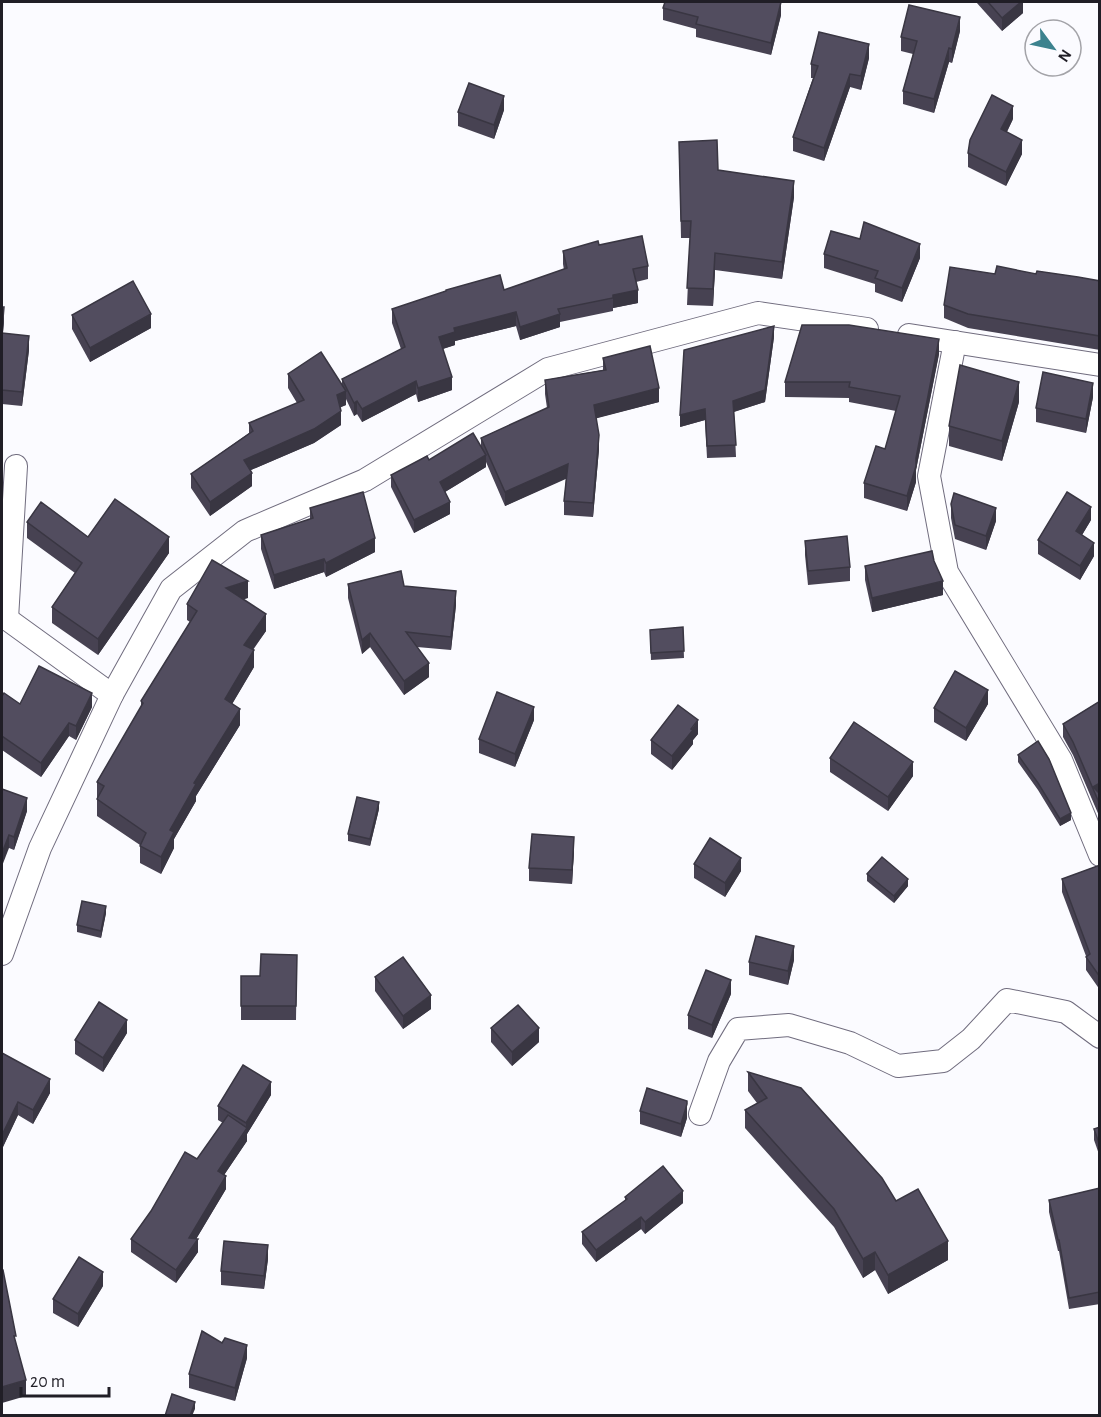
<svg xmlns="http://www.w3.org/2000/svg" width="1101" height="1417" viewBox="0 0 1101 1417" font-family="'Alegreya Sans',sans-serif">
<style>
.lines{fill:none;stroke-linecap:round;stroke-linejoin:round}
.street-casing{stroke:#706c7e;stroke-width:24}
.street{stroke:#fff;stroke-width:22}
.wall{fill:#474252}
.shaded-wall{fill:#393642}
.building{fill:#524d5f;stroke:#393642;stroke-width:1.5}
</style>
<rect width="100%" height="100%" fill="#fbfbff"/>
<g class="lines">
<defs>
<g id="street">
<polyline points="909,335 1100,365"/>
<polyline points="955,342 929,476 947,572 1061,760 1100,855"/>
<polyline points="2,617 7,619 112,695"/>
<polyline points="7,619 16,466"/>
<polyline points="2,954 40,848 112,695 171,589 245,531 365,480 548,369 758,313 867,329"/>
<polyline points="700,1114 719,1061 738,1029 789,1025 850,1043 898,1066 943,1061 971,1039 1007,1000 1066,1012 1100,1037"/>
</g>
</defs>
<use href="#street" class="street-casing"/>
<use href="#street" class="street"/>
</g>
<g class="wall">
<polygon points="976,2 1023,2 1023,13 1002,31"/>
<polygon points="663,8 781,15 771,55 696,37 696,29 663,20"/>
<polygon points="960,31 952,63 949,62 934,113 903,104 903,91 913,54 901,51 901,37"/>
<polygon points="869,58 861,90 850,87 824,161 793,151 793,137 813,78 811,78 811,64"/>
<polygon points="1047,66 1062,66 1058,72"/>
<polygon points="504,110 494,139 458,126 458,112"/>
<polygon points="1013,119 1007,132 1022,154 1006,186 968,167 968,153"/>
<polygon points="679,142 718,170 794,197 782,279 715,270 713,306 687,305 690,238 681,238"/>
<polygon points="860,239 920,258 902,302 875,292 875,284 824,268 824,254"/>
<polygon points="599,245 648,266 648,279 636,282 638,303 613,308 613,311 560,322 560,327 520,340 516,326 455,341 455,345 443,349 452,390 418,402 416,394 362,422 357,414 354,416 346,399 346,405 340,407 341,425 314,443 251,470 252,486 210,516 191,488 191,474 249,433 249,423 297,403 288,388 288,374 342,386 342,379 401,349 392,323 392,309 504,290 564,270 563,264 563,251"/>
<polygon points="995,274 1036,274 1100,281 1100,350 968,328 944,318 944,305"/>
<polygon points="2,307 4,321 3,333 29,350 22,406 2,404"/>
<polygon points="72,315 151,328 90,362 72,329"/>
<polygon points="774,337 765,402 734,412 736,457 707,458 705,420 680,427"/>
<polygon points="939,354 916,470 916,482 907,511 864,498 864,483 885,449 896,411 849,402 849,398 785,397 785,382"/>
<polygon points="603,358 659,402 596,418 599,449 593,517 564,515 564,501 566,478 505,506 486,462 486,467 445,492 450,514 414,533 391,487 391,475 429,460 481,448 481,438 547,408 545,394 545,380 603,370"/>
<polygon points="1093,397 1086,433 1036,422 1036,408"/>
<polygon points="1019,402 1002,461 949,446 949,426"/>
<polygon points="951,504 996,521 986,550 955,539 951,518"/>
<polygon points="310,508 375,552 326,577 324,572 274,589 261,549 261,535 310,519"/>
<polygon points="1091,520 1082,535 1094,556 1080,580 1038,554 1038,540"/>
<polygon points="27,522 88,537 169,553 98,655 52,623 52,607 75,573 27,538"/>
<polygon points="805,541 850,567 850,581 808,585 805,555"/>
<polygon points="865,566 943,595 872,612 865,580"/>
<polygon points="348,584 404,586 456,605 451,650 417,647 429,677 404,695 370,647 362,654 348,598"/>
<polygon points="248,598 243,599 266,631 253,650 254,667 232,704 240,725 196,796 196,801 174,839 174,848 161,874 140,863 140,845 97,816 97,782 141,707 141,701 190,622 187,620 187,604"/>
<polygon points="683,627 684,658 651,660 650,630"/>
<polygon points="2,696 20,704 92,707 76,740 69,736 41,777 2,750"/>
<polygon points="1100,701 1100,818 1073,755 1063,737 1063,724"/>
<polygon points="988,704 966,741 934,722 934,708"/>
<polygon points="534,720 515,767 479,753 479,739"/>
<polygon points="698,734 693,740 693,744 672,770 651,754 651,740"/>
<polygon points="1018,755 1071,820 1060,826 1038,790 1018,762"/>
<polygon points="830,758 913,776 888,811 830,772"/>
<polygon points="2,789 27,811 14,850 9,848"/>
<polygon points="379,809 370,846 348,841 348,834"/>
<polygon points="574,851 572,884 529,881 529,868"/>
<polygon points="694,864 741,871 725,897 694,878"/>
<polygon points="1100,865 1100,990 1086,970 1086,956 1062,892 1062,879"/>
<polygon points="867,874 908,886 894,903 867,881"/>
<polygon points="106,913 101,938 77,932 77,925"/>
<polygon points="297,955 296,1020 241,1020 241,976 260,976"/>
<polygon points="794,960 788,985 749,975 749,962"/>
<polygon points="375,977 431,1009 403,1029 375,991"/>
<polygon points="731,994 712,1038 688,1029 688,1015"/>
<polygon points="491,1028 539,1042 512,1066 491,1042"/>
<polygon points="127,1033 103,1072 75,1054 75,1040"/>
<polygon points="2,1053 50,1093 33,1124 18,1115 2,1149"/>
<polygon points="748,1072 896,1201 948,1260 888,1294 875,1270 863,1278 834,1227 745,1128 745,1110 757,1103 748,1091"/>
<polygon points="271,1095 247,1134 247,1141 224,1175 226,1189 196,1239 198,1252 176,1283 131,1252 131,1239 197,1159 223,1123 218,1120 218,1106"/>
<polygon points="640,1111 687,1118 681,1137 640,1124"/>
<polygon points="1100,1127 1100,1157 1094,1140 1094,1129"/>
<polygon points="1100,1188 1100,1304 1069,1309 1059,1251 1058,1251 1049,1212 1049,1200"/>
<polygon points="625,1197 683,1203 645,1234 641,1229 596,1262 582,1244 582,1232 625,1201"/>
<polygon points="268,1259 264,1289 221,1285 221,1271"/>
<polygon points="103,1286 78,1327 53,1313 53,1299"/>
<polygon points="247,1358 235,1401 189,1388 189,1374"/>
</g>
<g class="shaded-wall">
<polygon points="781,2 781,15 771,55 771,43"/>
<polygon points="1021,2 1023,2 1023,13 1002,31 1002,18"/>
<polygon points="960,17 960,31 952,63 952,49"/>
<polygon points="1075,38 1075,45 1071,51 1071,44"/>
<polygon points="869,44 869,58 861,90 861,76"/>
<polygon points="949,48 949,62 934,113 934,99"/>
<polygon points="1058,66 1062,66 1058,72"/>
<polygon points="850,74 850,87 824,161 824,148"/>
<polygon points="504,96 504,110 494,139 494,125"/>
<polygon points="1013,106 1013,119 1001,143 1001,129"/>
<polygon points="1022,140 1022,154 1006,186 1006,172"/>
<polygon points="794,181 794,197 782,279 782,262"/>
<polygon points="920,244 920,258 902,302 902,288"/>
<polygon points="715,253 715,270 713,306 713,289"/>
<polygon points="638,290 638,303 613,308 613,295"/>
<polygon points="4,307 4,321 2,343 2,330"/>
<polygon points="516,312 516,326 455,341 455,345 439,350 439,337 454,328"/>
<polygon points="151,314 151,328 90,362 90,348"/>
<polygon points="560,314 560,327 520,340 520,327"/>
<polygon points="774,326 774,337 765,402 733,412 733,401"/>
<polygon points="29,336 29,350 22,406 22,392"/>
<polygon points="939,339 939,354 916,470 916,482 907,511 907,496 916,458"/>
<polygon points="452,377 452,390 418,402 418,388"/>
<polygon points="416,381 416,394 362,422 362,409"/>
<polygon points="1019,382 1019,402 1002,461 1002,441"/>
<polygon points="1093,383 1093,397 1086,433 1086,419"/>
<polygon points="659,388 659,402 594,419 594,405"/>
<polygon points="346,391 346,405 337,409 337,395"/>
<polygon points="357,401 357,414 354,416 354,403"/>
<polygon points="705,409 705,420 680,427 680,415"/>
<polygon points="341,411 341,425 314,443 244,473 244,460"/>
<polygon points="599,435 599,449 593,517 593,503"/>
<polygon points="486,455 486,467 440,495 440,482"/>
<polygon points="568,464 568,478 505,506 505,492"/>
<polygon points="252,473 252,486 210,516 210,502"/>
<polygon points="450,502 450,514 414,533 414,520"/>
<polygon points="1091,507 1091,520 1076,545 1076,531"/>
<polygon points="996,508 996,521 986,550 986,536"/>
<polygon points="169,537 169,553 98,655 98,639"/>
<polygon points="375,538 375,552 326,577 326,563"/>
<polygon points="1094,543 1094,556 1080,580 1080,566"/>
<polygon points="324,559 324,572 274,589 274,575"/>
<polygon points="248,581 248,598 226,605 226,588"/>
<polygon points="943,581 943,595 872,612 872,598"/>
<polygon points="456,591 456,605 451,650 451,637"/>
<polygon points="266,614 266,631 244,661 244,645"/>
<polygon points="370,633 370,647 362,654 362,640"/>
<polygon points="254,650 254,667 225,716 225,699"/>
<polygon points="429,663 429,677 404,695 404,681"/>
<polygon points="988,690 988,704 966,741 966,728"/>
<polygon points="92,693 92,707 76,740 76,726"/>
<polygon points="534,707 534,720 515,767 515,754"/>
<polygon points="240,709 240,725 196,796 196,801 174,839 174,848 161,874 161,857 170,830 194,783"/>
<polygon points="698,720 698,734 693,740 693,744 672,770 672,756"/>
<polygon points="69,723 69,736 41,777 41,763"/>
<polygon points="913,762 913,776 888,811 888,797"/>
<polygon points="1100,783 1100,796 1093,787"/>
<polygon points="27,798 27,811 14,850 14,837"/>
<polygon points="379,802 379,809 370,846 370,839"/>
<polygon points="1071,813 1071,820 1060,826 1060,819"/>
<polygon points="9,835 9,848 2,866 2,853"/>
<polygon points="574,837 574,851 572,884 572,870"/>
<polygon points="741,858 741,871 725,897 725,883"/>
<polygon points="908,879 908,886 894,903 894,896"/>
<polygon points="106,906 106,913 101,938 101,931"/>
<polygon points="794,946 794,960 788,985 788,971"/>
<polygon points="731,980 731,994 712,1038 712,1025"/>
<polygon points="431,995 431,1009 403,1029 403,1016"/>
<polygon points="127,1020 127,1033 103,1072 103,1058"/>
<polygon points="539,1028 539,1042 512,1066 512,1052"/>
<polygon points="50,1079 50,1093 33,1124 33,1110"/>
<polygon points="271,1082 271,1095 247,1134 247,1141 218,1184 218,1171 246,1131 246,1123"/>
<polygon points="18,1102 18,1115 2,1149 2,1135"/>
<polygon points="687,1104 687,1118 681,1137 681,1124"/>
<polygon points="226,1176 226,1189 189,1251 189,1238"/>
<polygon points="683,1191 683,1203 645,1234 645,1222"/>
<polygon points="641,1217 641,1229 596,1262 596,1250"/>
<polygon points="198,1239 198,1252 176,1283 176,1270"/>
<polygon points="948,1241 948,1260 888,1294 888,1275"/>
<polygon points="268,1245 268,1259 264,1289 264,1276"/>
<polygon points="875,1252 875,1270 863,1278 863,1259"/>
<polygon points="103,1272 103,1286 78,1327 78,1314"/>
<polygon points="247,1345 247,1358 235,1401 235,1388"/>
<polygon points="26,1380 26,1396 2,1403 2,1387"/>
<polygon points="195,1402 195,1409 192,1416 190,1416"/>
</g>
<g class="building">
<polygon points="665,2 781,2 771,43 696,24 698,17 663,8"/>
<polygon points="988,2 1021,2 1002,18"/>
<polygon points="909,5 960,17 952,49 949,48 934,99 903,91 917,41 901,37"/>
<polygon points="1054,25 1062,30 1051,30"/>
<polygon points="819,32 869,44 861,76 850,74 824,148 793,137 818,66 811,64"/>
<polygon points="1071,35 1075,38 1071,44"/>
<polygon points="469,83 504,96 494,125 458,112"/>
<polygon points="992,95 1013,106 1001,129 1022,140 1006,172 968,153 970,140"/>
<polygon points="717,140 718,170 794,181 782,262 715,253 713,289 687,288 691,221 681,221 679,142"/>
<polygon points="864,222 920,244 902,288 875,278 878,271 824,254 831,231 860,239"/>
<polygon points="642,236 648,266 633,269 638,290 613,295 613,298 558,309 560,314 520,327 516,312 454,328 455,332 439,337 452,377 418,388 416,381 362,409 357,401 354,403 342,379 405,347 392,309 446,291 446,290 500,275 504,290 567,268 563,251 598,241 599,245"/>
<polygon points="997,266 1036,274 1037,271 1078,277 1100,281 1100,336 968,314 944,305 950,267 995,274"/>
<polygon points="133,281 151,314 90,348 72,315"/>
<polygon points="2,307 4,307 2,330"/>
<polygon points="802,325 849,325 939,339 916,458 916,466 907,496 864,483 876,446 885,449 900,396 849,387 850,382 785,382"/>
<polygon points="774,326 765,390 733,401 736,445 707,446 705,409 680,415 684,350"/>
<polygon points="2,333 29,336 22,392 2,390"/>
<polygon points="650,346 659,388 594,405 599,435 593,503 564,501 568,464 505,492 481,438 549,407 545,380 606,370 603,358"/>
<polygon points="321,352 346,391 337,395 341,411 314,429 244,460 252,473 210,502 191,474 253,431 249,423 304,400 288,374"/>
<polygon points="960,365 1019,382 1002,441 949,426"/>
<polygon points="1043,372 1093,383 1086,419 1036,408"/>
<polygon points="473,433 486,455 440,482 450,502 414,520 391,475 427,456 429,460"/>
<polygon points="363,492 375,538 326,563 324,559 274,575 261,535 313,518 310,508"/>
<polygon points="1067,492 1091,507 1076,531 1094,543 1080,566 1038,540"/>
<polygon points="954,493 996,508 986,536 955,525 951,504"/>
<polygon points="115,499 169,537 98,639 52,607 82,563 27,522 41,502 88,537"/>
<polygon points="847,536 850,567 808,571 805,541"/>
<polygon points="932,551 934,561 943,581 872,598 865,566"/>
<polygon points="212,560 248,581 226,588 266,614 244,645 254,650 225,699 240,709 194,783 196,784 170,830 174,832 161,857 140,846 146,833 97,799 104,786 97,782 143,703 141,701 197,611 187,604"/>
<polygon points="401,571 404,586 456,591 451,637 406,632 429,663 404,681 370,633 362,640 348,584"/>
<polygon points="683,627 684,651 651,653 650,630"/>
<polygon points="39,666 92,693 76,726 69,723 41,763 2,736 2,696 4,693 20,704"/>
<polygon points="955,671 988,690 966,728 934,708"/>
<polygon points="497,692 534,707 515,754 479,739"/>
<polygon points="1100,701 1100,783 1093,787 1100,794 1100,805 1073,742 1063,724"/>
<polygon points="678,705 698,720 691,729 693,730 672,756 651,740"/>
<polygon points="854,722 913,762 888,797 830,758"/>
<polygon points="1038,741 1049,759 1071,813 1060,819 1038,783 1018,755"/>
<polygon points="2,789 27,798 14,837 9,835 2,853"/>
<polygon points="357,797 379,802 370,839 348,834"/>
<polygon points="532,834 574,837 572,870 529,868"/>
<polygon points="710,838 741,858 725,883 694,864"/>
<polygon points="882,857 908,879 894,896 867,874"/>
<polygon points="1100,865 1099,917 1100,977 1086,957 1090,954 1062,879"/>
<polygon points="82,901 106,906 101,931 77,925"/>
<polygon points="756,936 794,946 788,971 749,962"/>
<polygon points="261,954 297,955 296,1006 241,1006 241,976 260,976"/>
<polygon points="403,957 431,995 403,1016 375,977"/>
<polygon points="706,970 731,980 712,1025 688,1015"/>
<polygon points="99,1002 127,1020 103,1058 75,1040"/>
<polygon points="518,1005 539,1028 512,1052 491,1028"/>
<polygon points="2,1053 50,1079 33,1110 18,1102 2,1135"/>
<polygon points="243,1065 271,1082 246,1123 218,1106"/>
<polygon points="748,1072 801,1088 882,1178 896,1201 918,1189 948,1241 888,1275 875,1252 863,1259 834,1209 745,1110 767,1098"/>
<polygon points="647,1088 687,1101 687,1104 681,1124 640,1111"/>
<polygon points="228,1115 247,1128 218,1171 226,1176 189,1238 198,1239 176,1270 131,1239 151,1211 185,1152 197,1159"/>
<polygon points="1100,1127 1100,1146 1094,1129"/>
<polygon points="663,1166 683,1191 645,1222 641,1217 596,1250 582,1232 627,1199 625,1197"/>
<polygon points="1100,1188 1100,1292 1069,1298 1059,1240 1058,1240 1049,1200"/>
<polygon points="224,1241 268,1245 264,1276 221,1271"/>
<polygon points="79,1257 103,1272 78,1314 53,1299"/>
<polygon points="2,1270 3,1270 16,1336 14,1336 26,1380 2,1387"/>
<polygon points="202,1331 222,1343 225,1338 247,1345 235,1388 189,1374"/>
<polygon points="172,1394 195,1402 190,1416 165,1416"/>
</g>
<rect width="1101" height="1417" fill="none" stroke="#201e26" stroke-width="6"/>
<g transform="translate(1053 48) rotate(123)"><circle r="28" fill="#fbfbff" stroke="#a3a3a8" stroke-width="1.5"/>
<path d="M0-4.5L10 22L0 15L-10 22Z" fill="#3c828e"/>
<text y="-9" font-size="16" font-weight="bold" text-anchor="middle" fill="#201e26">N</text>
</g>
<path d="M21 1387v9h88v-9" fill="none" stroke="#201e26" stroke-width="3"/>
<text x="30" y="1387" font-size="18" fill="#201e26" stroke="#fbfbff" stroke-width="4.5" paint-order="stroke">20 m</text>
</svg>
